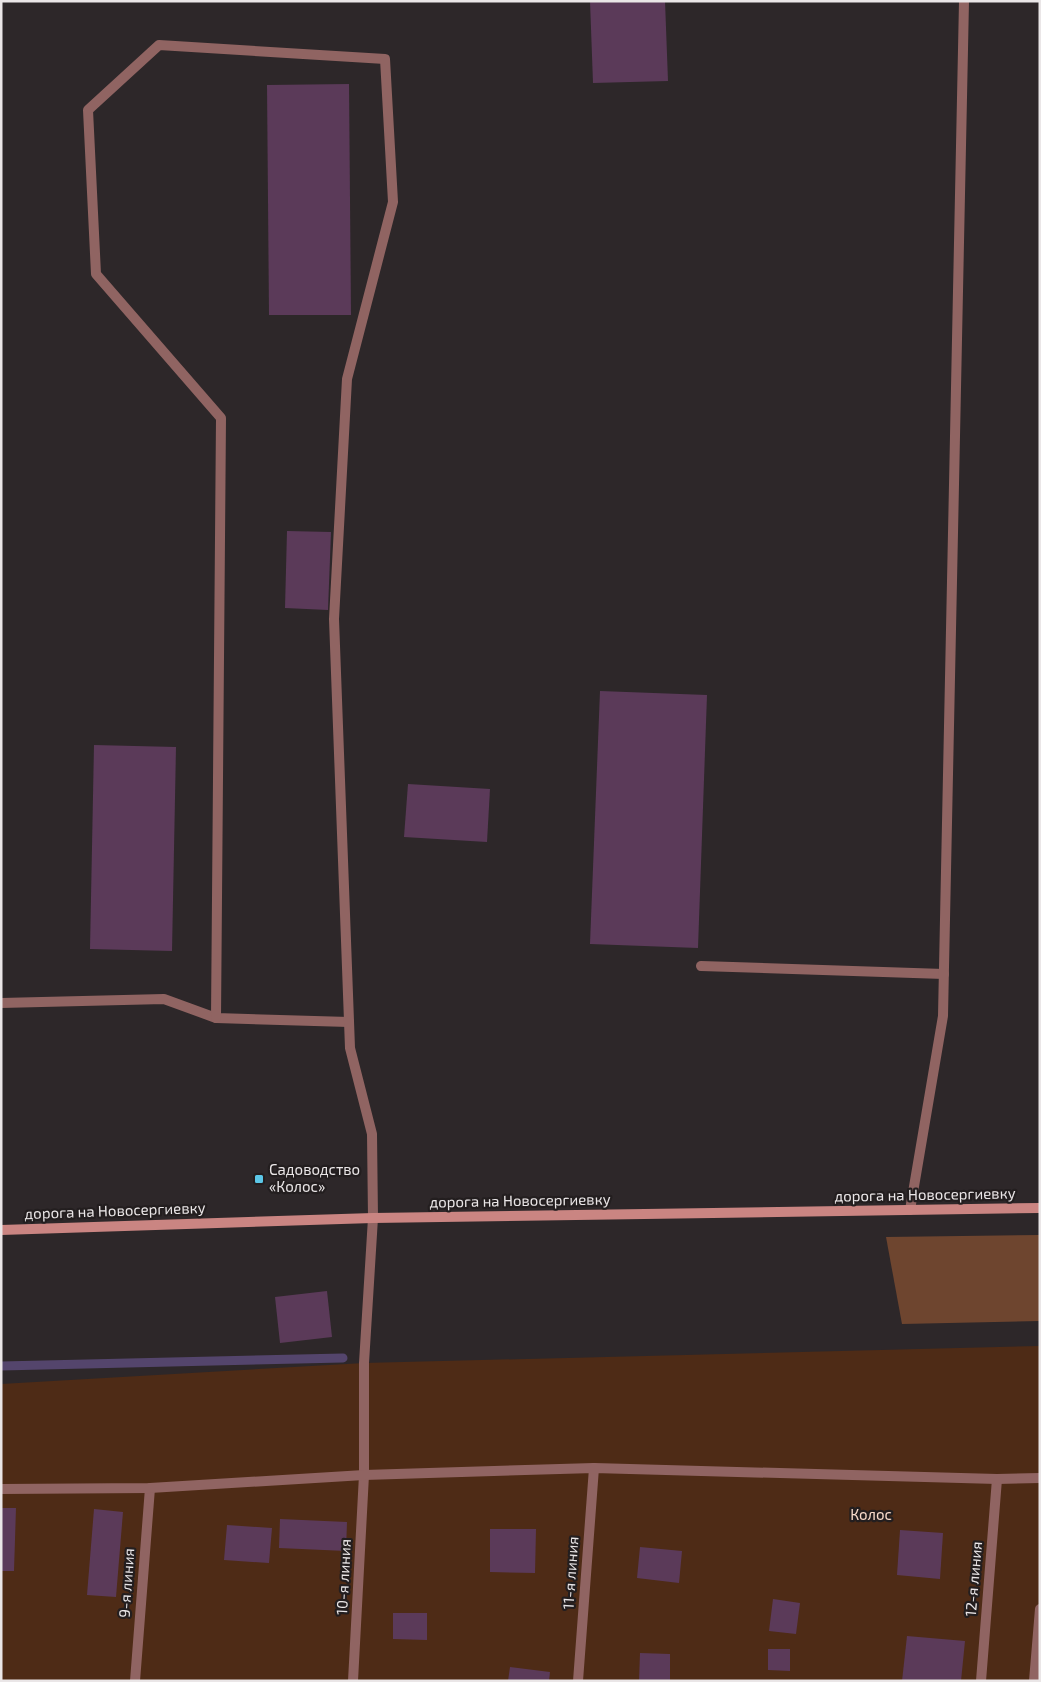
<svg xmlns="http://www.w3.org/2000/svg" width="1041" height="1682" viewBox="0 0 1041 1682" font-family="'Exo 2',sans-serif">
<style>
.green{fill:#4e2b16}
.forest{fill:#6e452f}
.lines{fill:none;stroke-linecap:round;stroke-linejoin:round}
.stream{stroke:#54456c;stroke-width:9}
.building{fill:#5b3a59}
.lane{stroke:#906462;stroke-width:10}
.street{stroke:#906462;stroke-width:10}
.secondary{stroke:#ca8582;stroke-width:10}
.poi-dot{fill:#5cc7e8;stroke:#231e1f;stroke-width:2}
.labels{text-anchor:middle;stroke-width:4.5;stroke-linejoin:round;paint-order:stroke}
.poi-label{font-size:15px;fill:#eae6e7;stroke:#231e1f;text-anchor:start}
.street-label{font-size:15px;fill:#eae6e7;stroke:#231e1f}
.park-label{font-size:15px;fill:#f8dbcb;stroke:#231e1f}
</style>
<rect width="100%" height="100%" fill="#2d2729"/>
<polygon class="green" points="1040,1346 1040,1681 1,1681 1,1384 364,1363"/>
<polygon class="forest" points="1040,1235 1040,1321 902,1324 886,1237"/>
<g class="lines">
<polyline class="stream" points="1,1366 343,1358"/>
</g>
<g class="building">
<polygon points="590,1 665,1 668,81 593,83"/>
<polygon points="349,84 351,315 269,315 267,85"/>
<polygon points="287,531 331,532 328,610 285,608"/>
<polygon points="600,691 707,695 698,948 590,944"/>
<polygon points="94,745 176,747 172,951 90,949"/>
<polygon points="408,784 490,789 487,842 404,837"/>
<polygon points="327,1291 332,1337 280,1343 275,1297"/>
<polygon points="1,1508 16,1508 14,1571 1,1571"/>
<polygon points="94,1509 123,1512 116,1597 87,1595"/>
<polygon points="280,1519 347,1522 346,1551 279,1548"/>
<polygon points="227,1525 272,1528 269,1563 224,1560"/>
<polygon points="490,1529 536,1529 535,1573 490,1572"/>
<polygon points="900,1530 943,1533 940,1579 897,1575"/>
<polygon points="640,1547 682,1551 679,1583 637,1578"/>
<polygon points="773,1599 800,1603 796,1634 769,1631"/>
<polygon points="393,1613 427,1613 427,1640 393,1639"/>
<polygon points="907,1636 965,1641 961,1681 902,1681"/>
<polygon points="768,1649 790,1649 790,1671 768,1670"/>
<polygon points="640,1653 670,1654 670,1681 639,1681"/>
<polygon points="510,1667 550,1672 549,1681 508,1681"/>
</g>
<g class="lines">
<g class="lane">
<polyline points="701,966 944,974"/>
<polyline points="1,1003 164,999 216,1018 349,1022"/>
<polyline points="216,1018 221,418 96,274 88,110 159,45 385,59 393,202 347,379 334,619 350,1048 372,1134 373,1218"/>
<polyline points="135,1681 150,1488"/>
<polyline points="353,1681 364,1475"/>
<polyline points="578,1681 594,1468"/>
<polyline points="981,1681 997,1479"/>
<polyline points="1034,1681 1040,1609"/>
</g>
<g class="street">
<polyline points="910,1210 943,1016 964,1"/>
<polyline points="364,1475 364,1363 373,1218"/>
<polyline points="1,1489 150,1488 364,1475 594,1468 997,1479 1040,1478"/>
</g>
<polyline class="secondary" points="1,1230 373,1218 1040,1208"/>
</g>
<rect class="poi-dot" x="254" y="1174" width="10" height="10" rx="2.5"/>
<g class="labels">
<g class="poi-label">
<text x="269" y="1175">Садоводство<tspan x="269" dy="17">«Колос»</tspan></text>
</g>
<g class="street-label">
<text transform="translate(925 1195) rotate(-1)" y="5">дорога на Новосергиевку</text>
<text transform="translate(520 1201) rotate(-1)" y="5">дорога на Новосергиевку</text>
<text transform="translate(115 1211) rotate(-2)" y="5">дорога на Новосергиевку</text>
<text transform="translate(571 1573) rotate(-86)" y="5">11-я линия</text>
<text transform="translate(344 1577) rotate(-87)" y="5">10-я линия</text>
<text transform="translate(974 1579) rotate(-85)" y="5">12-я линия</text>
<text transform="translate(127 1583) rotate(-86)" y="5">9-я линия</text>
</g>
<g class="park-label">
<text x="871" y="1520">Колос</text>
</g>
</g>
<rect width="1041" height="1682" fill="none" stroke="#eae6e7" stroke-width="5"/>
</svg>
